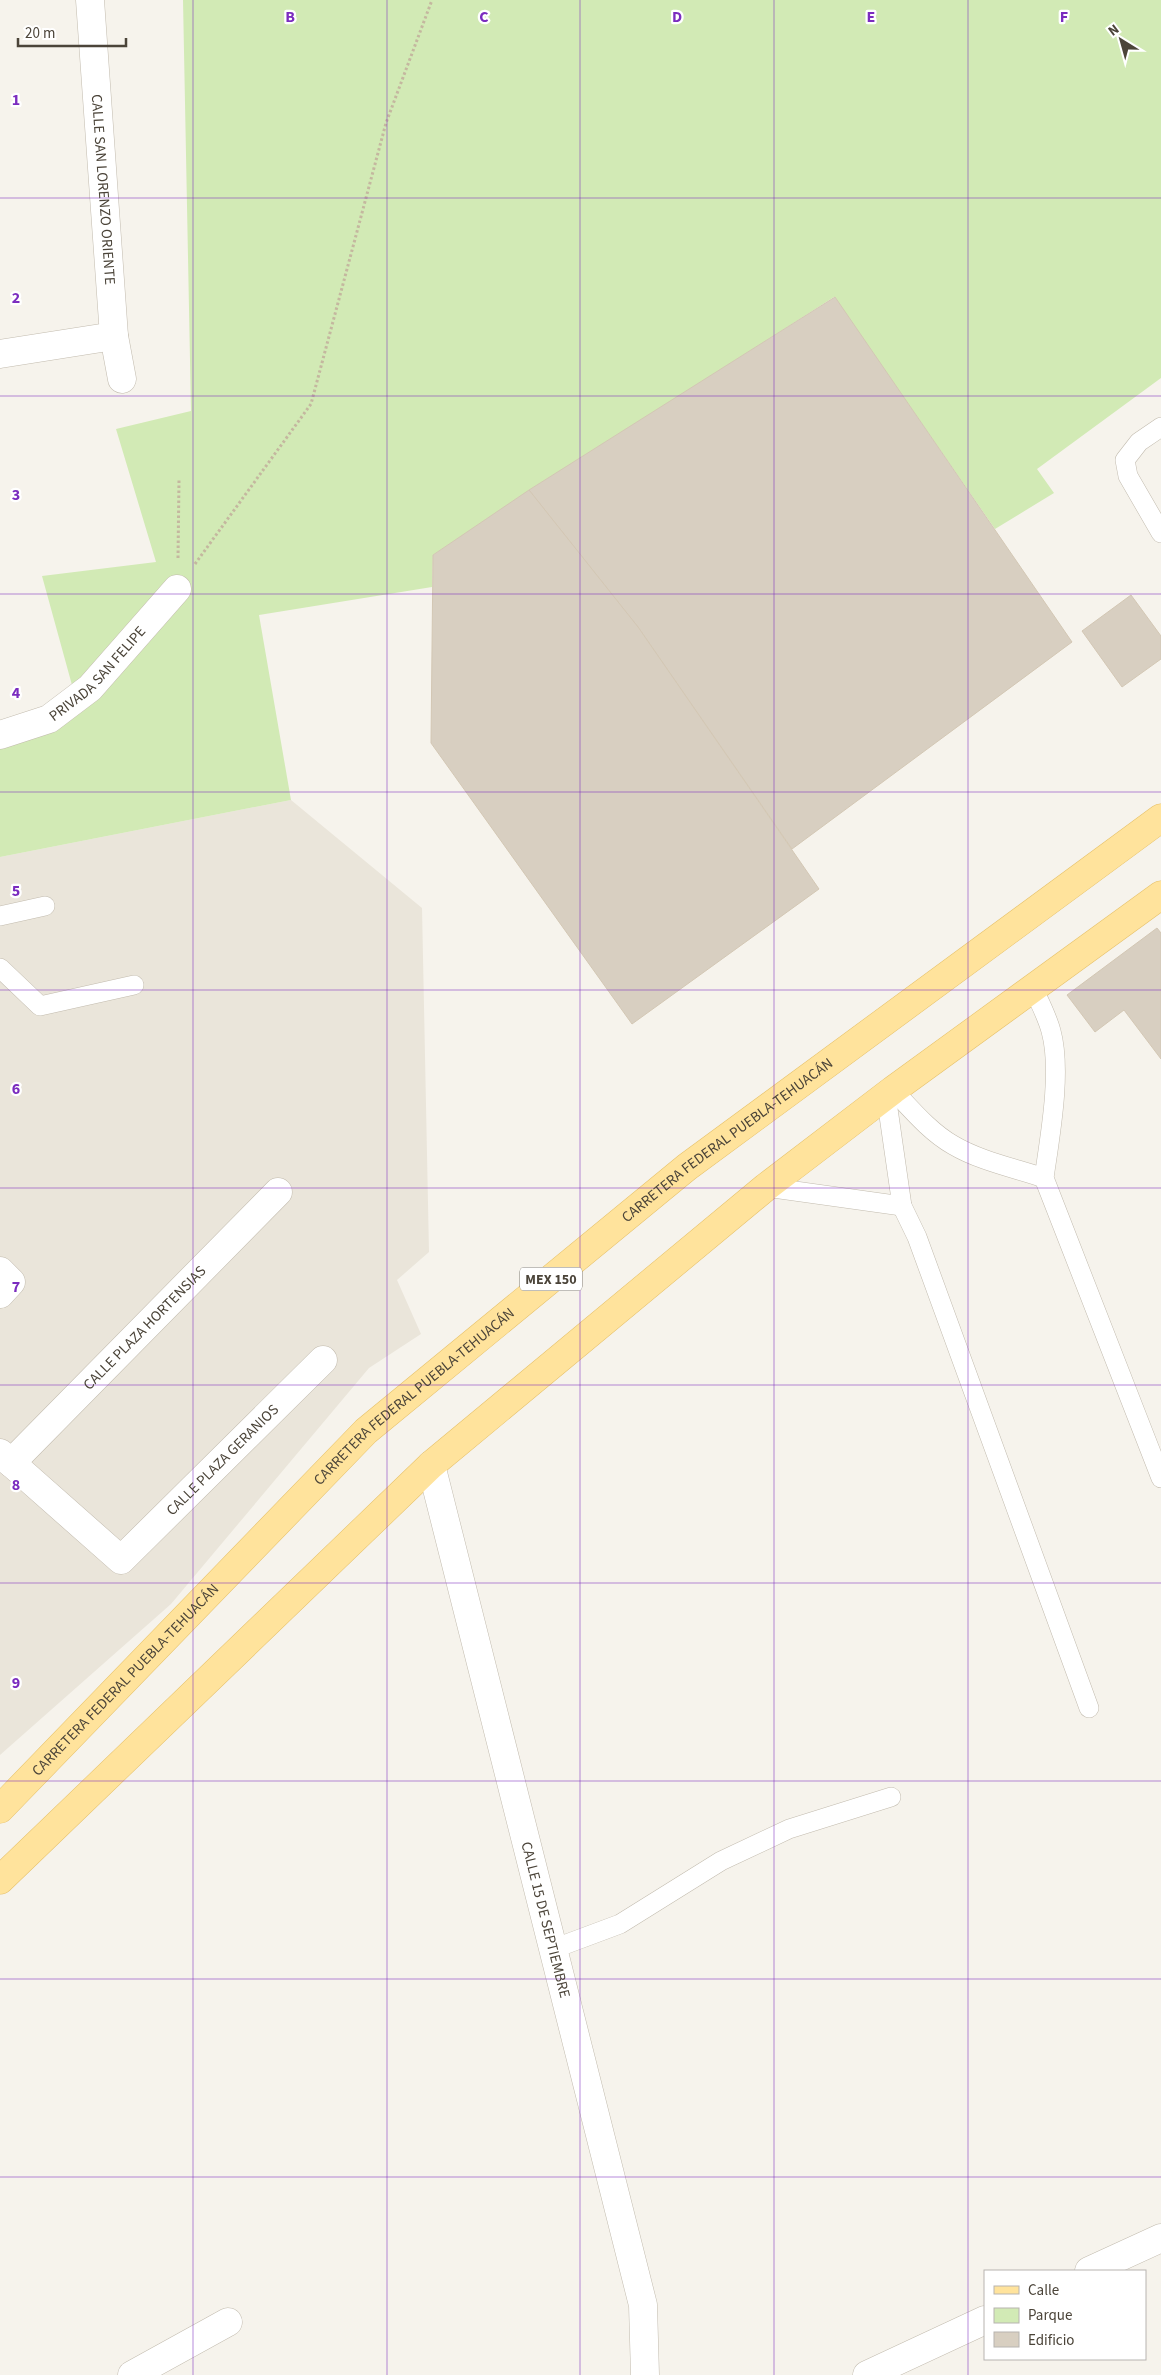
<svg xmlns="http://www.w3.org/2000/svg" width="1161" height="2375" viewBox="0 0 1161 2375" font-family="'Source Sans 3',sans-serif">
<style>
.residential{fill:#eae5da}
.green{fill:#d2eab5}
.building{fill:#d8cfc1;stroke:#d3c7b4}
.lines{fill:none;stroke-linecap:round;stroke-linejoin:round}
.service-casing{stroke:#c2bbae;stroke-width:20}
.pedestrian-casing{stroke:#c2bbae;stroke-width:29}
.minor-casing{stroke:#c2bbae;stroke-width:29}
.primary-casing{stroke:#e6c16a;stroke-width:29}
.path{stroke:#c4b79f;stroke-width:3;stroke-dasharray:2.5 2.5;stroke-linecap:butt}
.service{stroke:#fff;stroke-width:19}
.pedestrian{stroke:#fff;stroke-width:28}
.minor{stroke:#fff;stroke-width:28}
.primary{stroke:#ffe39c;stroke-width:28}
.grid{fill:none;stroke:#7b2cbf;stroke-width:1;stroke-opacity:0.55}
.labels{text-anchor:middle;stroke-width:4.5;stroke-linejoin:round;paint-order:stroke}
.shield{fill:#fff;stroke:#817c74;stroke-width:1}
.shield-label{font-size:14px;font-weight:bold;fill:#4b4439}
.street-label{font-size:15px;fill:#4b4439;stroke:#fff}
.grid-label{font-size:16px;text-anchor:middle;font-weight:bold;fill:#7b2cbf;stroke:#fff;stroke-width:4.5;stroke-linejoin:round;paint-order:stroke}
</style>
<rect width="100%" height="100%" fill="#f6f3ec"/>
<polygon class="residential" points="291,800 422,908 429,1252 397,1280 421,1334 369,1368 171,1604 0,1755 0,857"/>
<polygon class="green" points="183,0 1161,0 1161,378 1037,469 1054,493 995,529 834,297 433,555 432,587 259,615 291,800 0,857 0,723 75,696 42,576 156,562 116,429 191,411"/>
<g class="building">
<polygon points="835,297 1072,642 792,849 638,627 529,490"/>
<polygon points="529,490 638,627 819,889 632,1024 431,743 433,555"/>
<polygon points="1131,595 1161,636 1161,659 1122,687 1082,631"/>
<polygon points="1157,928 1161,933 1161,1059 1124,1010 1095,1032 1067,995"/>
</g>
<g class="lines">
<defs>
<g id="service">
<polyline points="1161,427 1139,442 1125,460 1128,476 1161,533"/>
<polyline points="0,916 45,906"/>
<polyline points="0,968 40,1006 134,985"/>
<path d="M1033,988C1039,1001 1047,1016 1051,1031C1062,1071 1050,1136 1044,1178L1161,1478"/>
<path d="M893,1090C911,1109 930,1132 953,1145C980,1161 1014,1168 1044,1178"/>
<polyline points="886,1095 902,1206 917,1237 1089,1708"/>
<polyline points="766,1187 902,1206"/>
<polyline points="553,1949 620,1924 721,1861 789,1829 891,1797"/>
</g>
<g id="pedestrian">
<polyline points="0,1271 11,1282 0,1294"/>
<path id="s1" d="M0,1453L121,1560L323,1360"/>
<path id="s2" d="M11,1463L278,1192"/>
</g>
<g id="minor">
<path id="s3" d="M90,0L114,336L122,379"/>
<polyline points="0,354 114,336"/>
<path id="s4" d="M0,735L49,719L90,688L177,589"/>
<path id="s5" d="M431,1465L643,2305L645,2375"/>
<polyline points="1089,2271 1161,2238"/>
<polyline points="132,2375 228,2322"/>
<polyline points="867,2375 985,2320"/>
</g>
<g id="primary">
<path id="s6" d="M0,1809L366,1431L687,1167L1161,818"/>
<polyline points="0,1880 431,1465 766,1187 893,1090 1161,895"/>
</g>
</defs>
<use href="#service" class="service-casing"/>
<use href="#pedestrian" class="pedestrian-casing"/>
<use href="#minor" class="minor-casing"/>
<use href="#primary" class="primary-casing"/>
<g class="path">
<polyline points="178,558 179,480"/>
<polyline points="195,564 311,404 386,123 432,0"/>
</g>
<use href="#service" class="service"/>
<use href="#pedestrian" class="pedestrian"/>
<use href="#minor" class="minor"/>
<use href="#primary" class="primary"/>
</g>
<path class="grid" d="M193,0V2375M387,0V2375M580,0V2375M774,0V2375M968,0V2375M0,198H1161M0,396H1161M0,594H1161M0,792H1161M0,990H1161M0,1188H1161M0,1385H1161M0,1583H1161M0,1781H1161M0,1979H1161M0,2177H1161"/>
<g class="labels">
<rect class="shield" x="520" y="1267.5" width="62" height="23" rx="4"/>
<g class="shield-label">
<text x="551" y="1284">MEX 150</text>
</g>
<g class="street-label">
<text dy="5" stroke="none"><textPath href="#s3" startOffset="190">CALLE SAN LORENZO ORIENTE</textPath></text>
<text dy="5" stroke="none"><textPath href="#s4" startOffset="118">PRIVADA SAN FELIPE</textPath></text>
<text dy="5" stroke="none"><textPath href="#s6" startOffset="990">CARRETERA FEDERAL PUEBLA-TEHUACÁN</textPath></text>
<text dy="5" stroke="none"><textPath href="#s2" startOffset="190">CALLE PLAZA HORTENSIAS</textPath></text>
<text dy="5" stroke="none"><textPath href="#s6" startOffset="585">CARRETERA FEDERAL PUEBLA-TEHUACÁN</textPath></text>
<text dy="5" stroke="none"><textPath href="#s1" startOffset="304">CALLE PLAZA GERANIOS</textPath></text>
<text dy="5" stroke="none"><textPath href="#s6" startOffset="180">CARRETERA FEDERAL PUEBLA-TEHUACÁN</textPath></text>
<text dy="5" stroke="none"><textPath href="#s5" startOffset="469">CALLE 15 DE SEPTIEMBRE</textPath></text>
</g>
</g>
<g class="grid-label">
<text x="290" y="22">B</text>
<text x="484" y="22">C</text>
<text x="677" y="22">D</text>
<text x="871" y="22">E</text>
<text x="1064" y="22">F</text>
<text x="16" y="105">1</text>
<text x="16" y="303">2</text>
<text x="16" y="500">3</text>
<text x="16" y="698">4</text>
<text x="16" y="896">5</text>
<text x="16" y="1094">6</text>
<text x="16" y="1292">7</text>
<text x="16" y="1490">8</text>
<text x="16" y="1688">9</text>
</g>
<rect x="984" y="2270" width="162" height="90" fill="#ffffff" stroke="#b7b4b0"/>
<rect x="994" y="2286" width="25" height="8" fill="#ffe39c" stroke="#b7b4b0"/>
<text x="1028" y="2295" font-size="15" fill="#4b4439">Calle</text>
<rect x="994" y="2308" width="25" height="15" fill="#d2eab5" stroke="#b7b4b0"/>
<text x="1028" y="2320" font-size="15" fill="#4b4439">Parque</text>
<rect x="994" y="2332" width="25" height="15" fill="#d8cfc1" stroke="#b7b4b0"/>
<text x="1028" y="2345" font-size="15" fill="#4b4439">Edificio</text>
<g transform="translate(1121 40) rotate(323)" stroke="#ffffff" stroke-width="4" paint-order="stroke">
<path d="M0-4L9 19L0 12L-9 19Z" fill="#4b4439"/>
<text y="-8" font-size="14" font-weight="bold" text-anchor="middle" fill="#4b4439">N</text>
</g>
<path d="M18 38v8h108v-8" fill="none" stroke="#4b4439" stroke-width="2.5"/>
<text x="25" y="38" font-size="15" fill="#4b4439" stroke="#ffffff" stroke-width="4" paint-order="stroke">20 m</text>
</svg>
